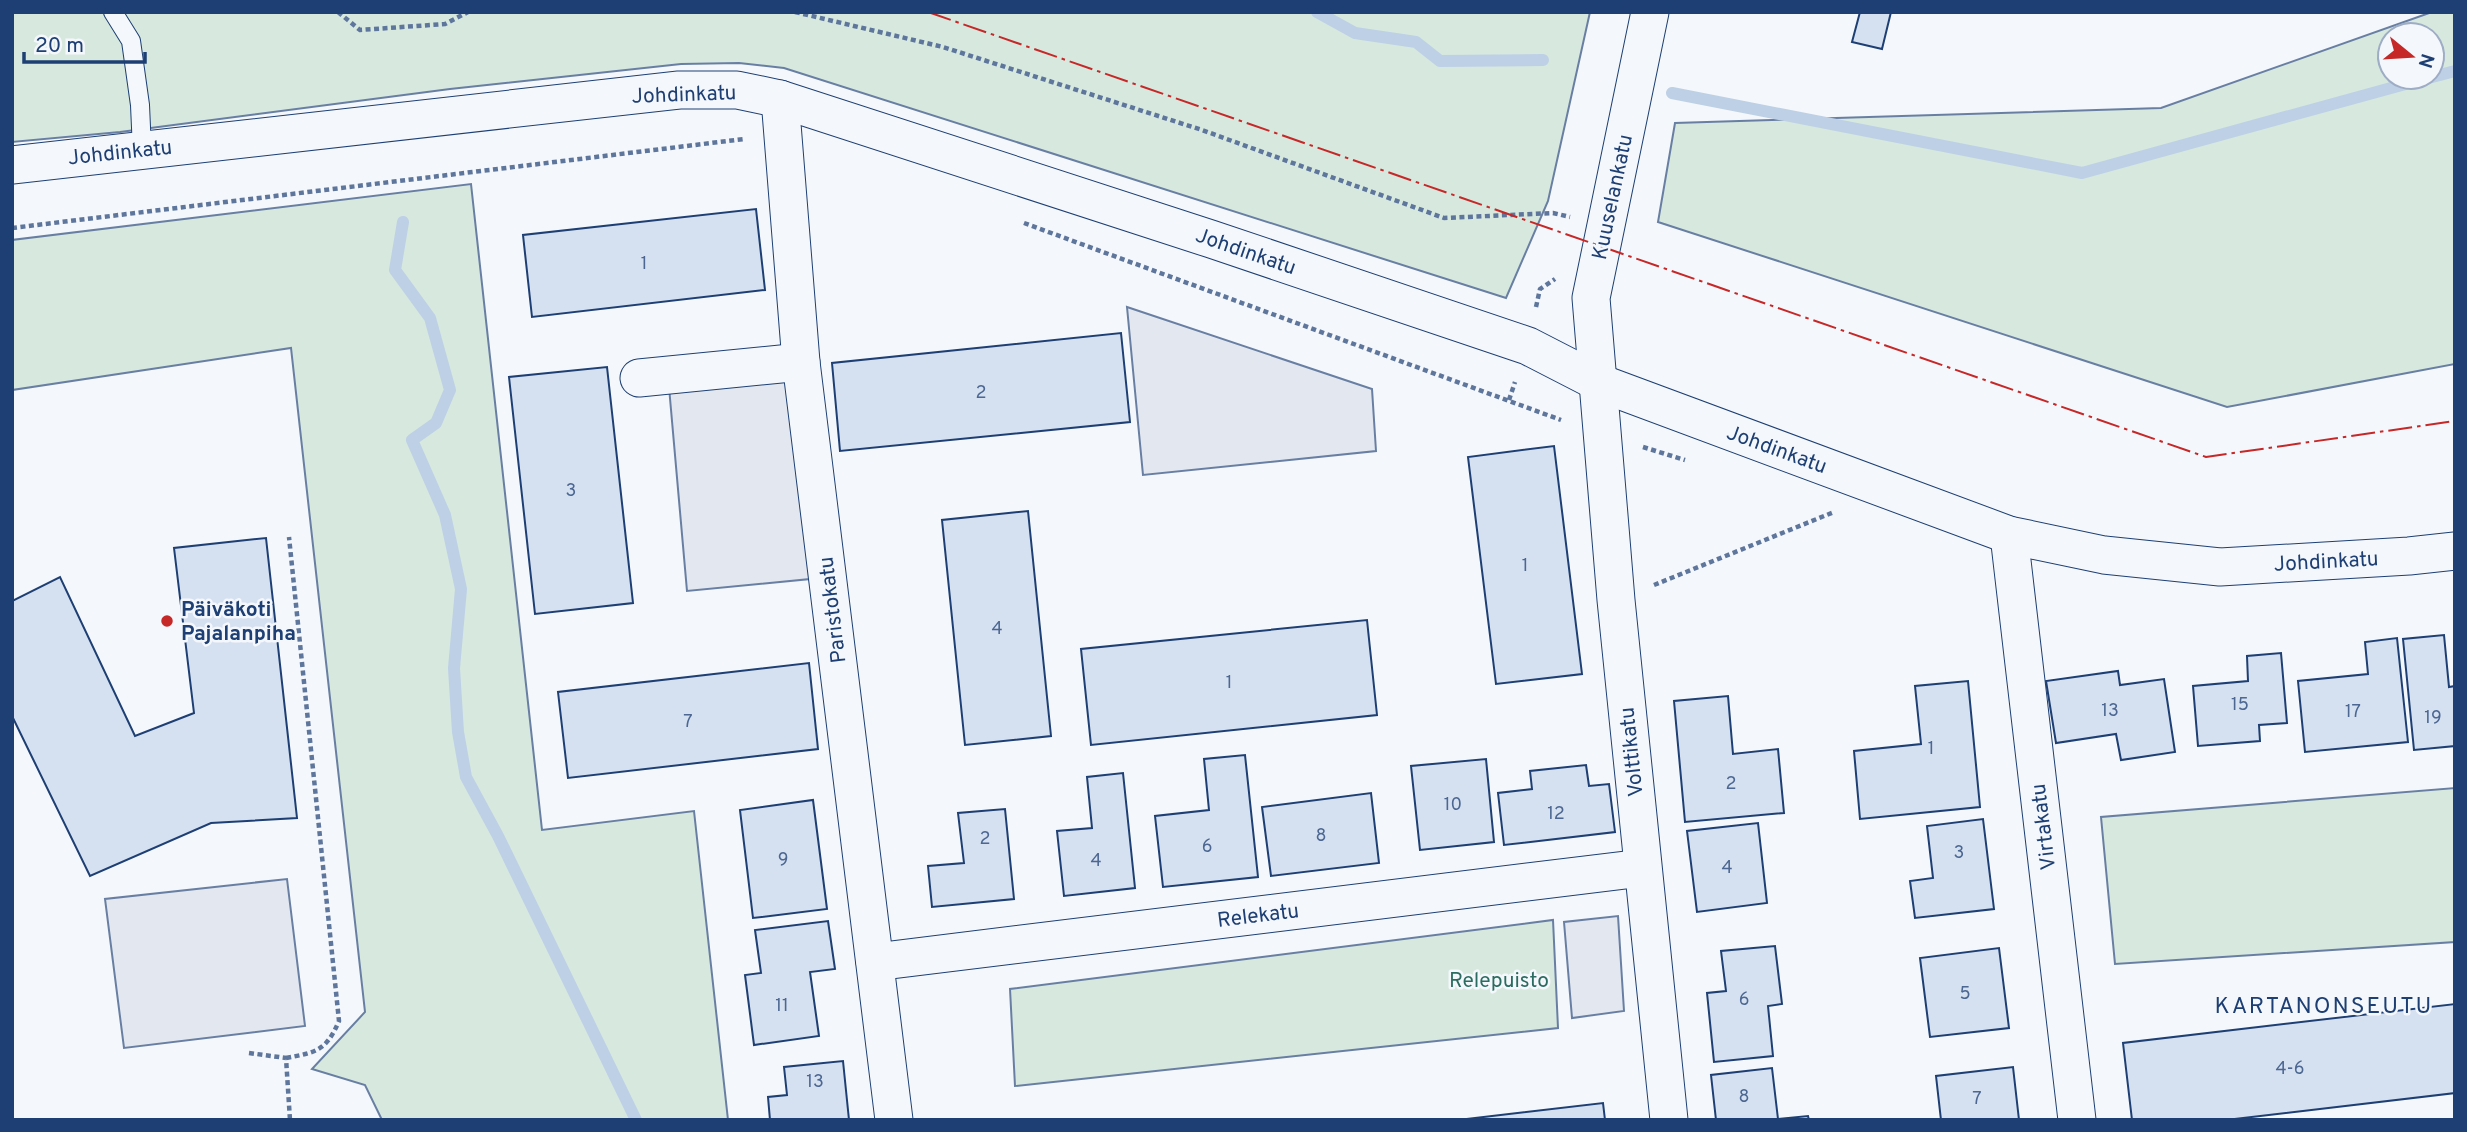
<svg xmlns="http://www.w3.org/2000/svg" width="2467" height="1132" viewBox="0 0 2467 1132" font-family="Overpass,sans-serif">
<style>
.green{fill:#d7e8df;stroke:#687fa3;stroke-width:2;fill-rule:evenodd}
.parking{fill:#e3e8f0;stroke:#687fa3;stroke-width:2}
.lines{fill:none;stroke-linecap:round;stroke-linejoin:round}
.stream{stroke:#bed0e5;stroke-width:12}
.building{fill:#d5e0f0;stroke:#1d3f73;stroke-width:2}
.service-casing{stroke:#1d3f73;stroke-width:20}
.minor-casing{stroke:#1d3f73;stroke-width:39}
.path{stroke:#5e769c;stroke-width:4.5;stroke-dasharray:5 3.5;stroke-linecap:butt}
.service{stroke:#f4f7fb;stroke-width:18}
.minor{stroke:#f4f7fb;stroke-width:37}
.power{stroke:#c62828;stroke-width:2;stroke-dasharray:24 5 3.5 5;stroke-linecap:butt}
.poi-dot{fill:#c62828;stroke:#f4f7fb;stroke-width:2.5}
.labels{text-anchor:middle;stroke-width:5;stroke-linejoin:round;paint-order:stroke}
.number-label{font-size:18px;fill:#4b6792}
.street-label{font-size:21px;fill:#1d3f73;stroke:#f4f7fb}
.poi-label{font-size:21px;font-weight:bold;fill:#1d3f73;stroke:#f4f7fb;text-anchor:start}
.park-label{font-size:21px;fill:#2c6c60;stroke:#f4f7fb}
.neighbourhood-label{font-size:23px;letter-spacing:2px;fill:#1d3f73;stroke:#f4f7fb}
</style>
<rect width="100%" height="100%" fill="#f4f7fb"/>
<g class="green">
<polygon points="12,12 1590,12 1548,201 1506,298 784,68 739,63 681,64 450,89 120,132 12,142"/>
<path d="M2432,12H2455V364L2227,407L1658,222L1675,123L2161,108ZM2390,35H2432V77H2390Z"/>
<polygon points="471,184 542,830 694,811 728,1120 382,1120 365,1085 312,1069 365,1012 291,348 12,390 12,240"/>
<polygon points="2455,788 2455,942 2115,964 2101,817"/>
<polygon points="1553,920 1558,1028 1015,1086 1010,989"/>
</g>
<g class="parking">
<polygon points="1127,307 1372,389 1376,451 1143,475"/>
<polygon points="791,375 810,579 687,591 669,387"/>
<polygon points="287,879 305,1026 124,1048 105,899"/>
<polygon points="1618,916 1624,1011 1572,1018 1564,922"/>
</g>
<g class="lines">
<g class="stream">
<polyline points="1317,12 1355,33 1416,42 1440,61 1543,60"/>
<polyline points="2432,77 2455,71"/>
<polyline points="1672,93 2082,173 2431,77"/>
<polyline points="403,222 395,270 430,318 450,390 436,423 412,440 445,515 461,589 454,668 458,732 466,777 498,836 636,1120"/>
</g>
</g>
<g class="building">
<polygon points="1860,12 1891,12 1882,49 1852,42"/>
<polygon points="756,209 765,290 532,317 523,235"/>
<polygon points="1121,333 1130,422 840,451 832,363"/>
<polygon points="607,367 633,603 535,614 509,377"/>
<polygon points="1554,446 1582,674 1496,684 1468,457"/>
<polygon points="1028,511 1051,736 965,745 942,520"/>
<polygon points="266,538 297,818 211,823 90,876 12,716 12,601 60,577 135,736 194,713 174,548"/>
<polygon points="1367,620 1377,715 1091,745 1081,649"/>
<polygon points="2444,635 2449,687 2455,686 2455,746 2414,750 2403,639"/>
<polygon points="2397,638 2408,742 2305,752 2298,681 2368,674 2365,642"/>
<polygon points="2281,653 2287,723 2259,725 2260,741 2198,746 2193,686 2248,681 2247,656"/>
<polygon points="809,663 818,749 568,778 558,692"/>
<polygon points="2118,671 2120,685 2164,679 2175,752 2121,760 2116,734 2056,743 2046,681"/>
<polygon points="1968,681 1980,807 1860,819 1854,751 1921,744 1915,686"/>
<polygon points="1728,696 1733,754 1778,749 1784,813 1685,822 1674,701"/>
<polygon points="1245,755 1258,877 1163,887 1155,816 1209,810 1204,759"/>
<polygon points="1486,759 1494,842 1420,850 1411,766"/>
<polygon points="1586,765 1589,786 1609,784 1615,832 1504,845 1498,793 1532,789 1530,771"/>
<polygon points="1123,773 1135,888 1064,896 1057,831 1092,828 1087,777"/>
<polygon points="1371,793 1379,863 1271,876 1262,807"/>
<polygon points="813,800 827,909 753,918 740,810"/>
<polygon points="1005,809 1014,899 932,907 928,866 964,863 958,813"/>
<polygon points="1983,819 1994,909 1915,918 1910,881 1933,878 1927,826"/>
<polygon points="1758,823 1767,903 1697,912 1687,831"/>
<polygon points="828,921 835,969 810,972 819,1036 754,1045 745,975 761,973 755,930"/>
<polygon points="1775,946 1782,1004 1768,1006 1773,1056 1714,1062 1707,993 1726,991 1721,951"/>
<polygon points="1999,948 2009,1028 1930,1037 1920,958"/>
<polygon points="2455,1004 2455,1093 2226,1120 2132,1120 2123,1043"/>
<polygon points="843,1061 849,1120 770,1120 768,1097 787,1095 784,1067"/>
<polygon points="2013,1067 2019,1120 1941,1120 1936,1076"/>
<polygon points="1772,1068 1778,1119 1808,1116 1809,1120 1716,1120 1711,1075"/>
<polygon points="1603,1103 1605,1120 1458,1120"/>
</g>
<g class="lines">
<defs>
<polyline id="service" points="113,12 131,41 140,105 142,150"/>
<g id="minor">
<polyline points="1650,12 1591,298 1616,600 1669,1120"/>
<polyline points="780,99 801,362 894,1120"/>
<polyline points="12,165 679,90 737,90 780,99 1211,239 1528,346 1600,383 2009,535 2104,555 2220,567 2409,556 2455,551"/>
<polyline points="639,378 801,362"/>
<polyline points="2009,535 2077,1120"/>
<polyline points="875,962 1642,868"/>
</g>
</defs>
<use href="#service" class="service-casing"/>
<use href="#minor" class="minor-casing"/>
<g class="path">
<polyline points="338,12 360,30 445,24 468,12"/>
<polyline points="795,12 943,47 1202,130 1444,218 1553,213 1570,217"/>
<polyline points="1024,223 1561,420"/>
<polyline points="12,228 744,139"/>
<polyline points="1536,307 1540,289 1555,279"/>
<polyline points="1509,400 1515,382"/>
<polyline points="1643,447 1685,460"/>
<polyline points="1654,585 1834,512"/>
<polyline points="249,1053 286,1058 290,1120"/>
<path d="M286,1058C317,1052 326,1051 339,1021L289,537"/>
</g>
<use href="#service" class="service"/>
<use href="#minor" class="minor"/>
<polyline class="power" points="928,12 2206,457 2455,421"/>
</g>
<circle class="poi-dot" cx="167" cy="621" r="7"/>
<g class="labels">
<g class="number-label">
<text x="644" y="269">1</text>
<text x="981" y="398">2</text>
<text x="571" y="496">3</text>
<text x="1525" y="571">1</text>
<text x="997" y="634">4</text>
<text x="1229" y="688">1</text>
<text x="2240" y="710">15</text>
<text x="2110" y="716">13</text>
<text x="2353" y="717">17</text>
<text x="2433" y="723">19</text>
<text x="688" y="727">7</text>
<text x="1931" y="754">1</text>
<text x="1731" y="789">2</text>
<text x="1453" y="810">10</text>
<text x="1556" y="819">12</text>
<text x="1321" y="841">8</text>
<text x="985" y="844">2</text>
<text x="1207" y="852">6</text>
<text x="1959" y="858">3</text>
<text x="783" y="865">9</text>
<text x="1096" y="866">4</text>
<text x="1727" y="873">4</text>
<text x="1965" y="999">5</text>
<text x="1744" y="1005">6</text>
<text x="782" y="1011">11</text>
<text x="2290" y="1074">4-6</text>
<text x="815" y="1087">13</text>
<text x="1744" y="1102">8</text>
<text x="1977" y="1104">7</text>
</g>
<g class="street-label">
<text transform="translate(684 94) rotate(-2)" y="7">Johdinkatu</text>
<text transform="translate(120 152) rotate(-6)" y="7">Johdinkatu</text>
<text transform="translate(1612 197) rotate(-78)" y="7">Kuuselankatu</text>
<text transform="translate(1246 251) rotate(19)" y="7">Johdinkatu</text>
<text transform="translate(1777 449) rotate(20)" y="7">Johdinkatu</text>
<text transform="translate(2326 561) rotate(-3)" y="7">Johdinkatu</text>
<text transform="translate(832 610) rotate(-97)" y="7">Paristokatu</text>
<text transform="translate(1631 752) rotate(-96)" y="7">Volttikatu</text>
<text transform="translate(2043 827) rotate(-97)" y="7">Virtakatu</text>
<text transform="translate(1258 915) rotate(-7)" y="7">Relekatu</text>
</g>
<g class="poi-label">
<text x="181" y="616">Päiväkoti<tspan x="181" dy="24">Pajalanpiha</tspan></text>
</g>
<g class="park-label">
<text x="1499" y="987">Relepuisto</text>
</g>
<g class="neighbourhood-label">
<text x="2324" y="1013">KARTANONSEUTU</text>
</g>
</g>
<rect width="2467" height="1132" fill="none" stroke="#1d3f73" stroke-width="28"/>
<g transform="translate(2411 56) rotate(108)"><circle r="33" fill="#f4f7fb" stroke="#9eadc5" stroke-width="2"/>
<path d="M0-5L12 26L0 18L-12 26Z" fill="#c62828"/>
<text y="-10" font-size="19" font-weight="bold" text-anchor="middle" fill="#1d3f73">N</text>
</g>
<path d="M24 52v10h121v-10" fill="none" stroke="#1d3f73" stroke-width="3.5"/>
<text x="35" y="52" font-size="21" fill="#1d3f73" stroke="#f4f7fb" stroke-width="5" paint-order="stroke">20 m</text>
</svg>
